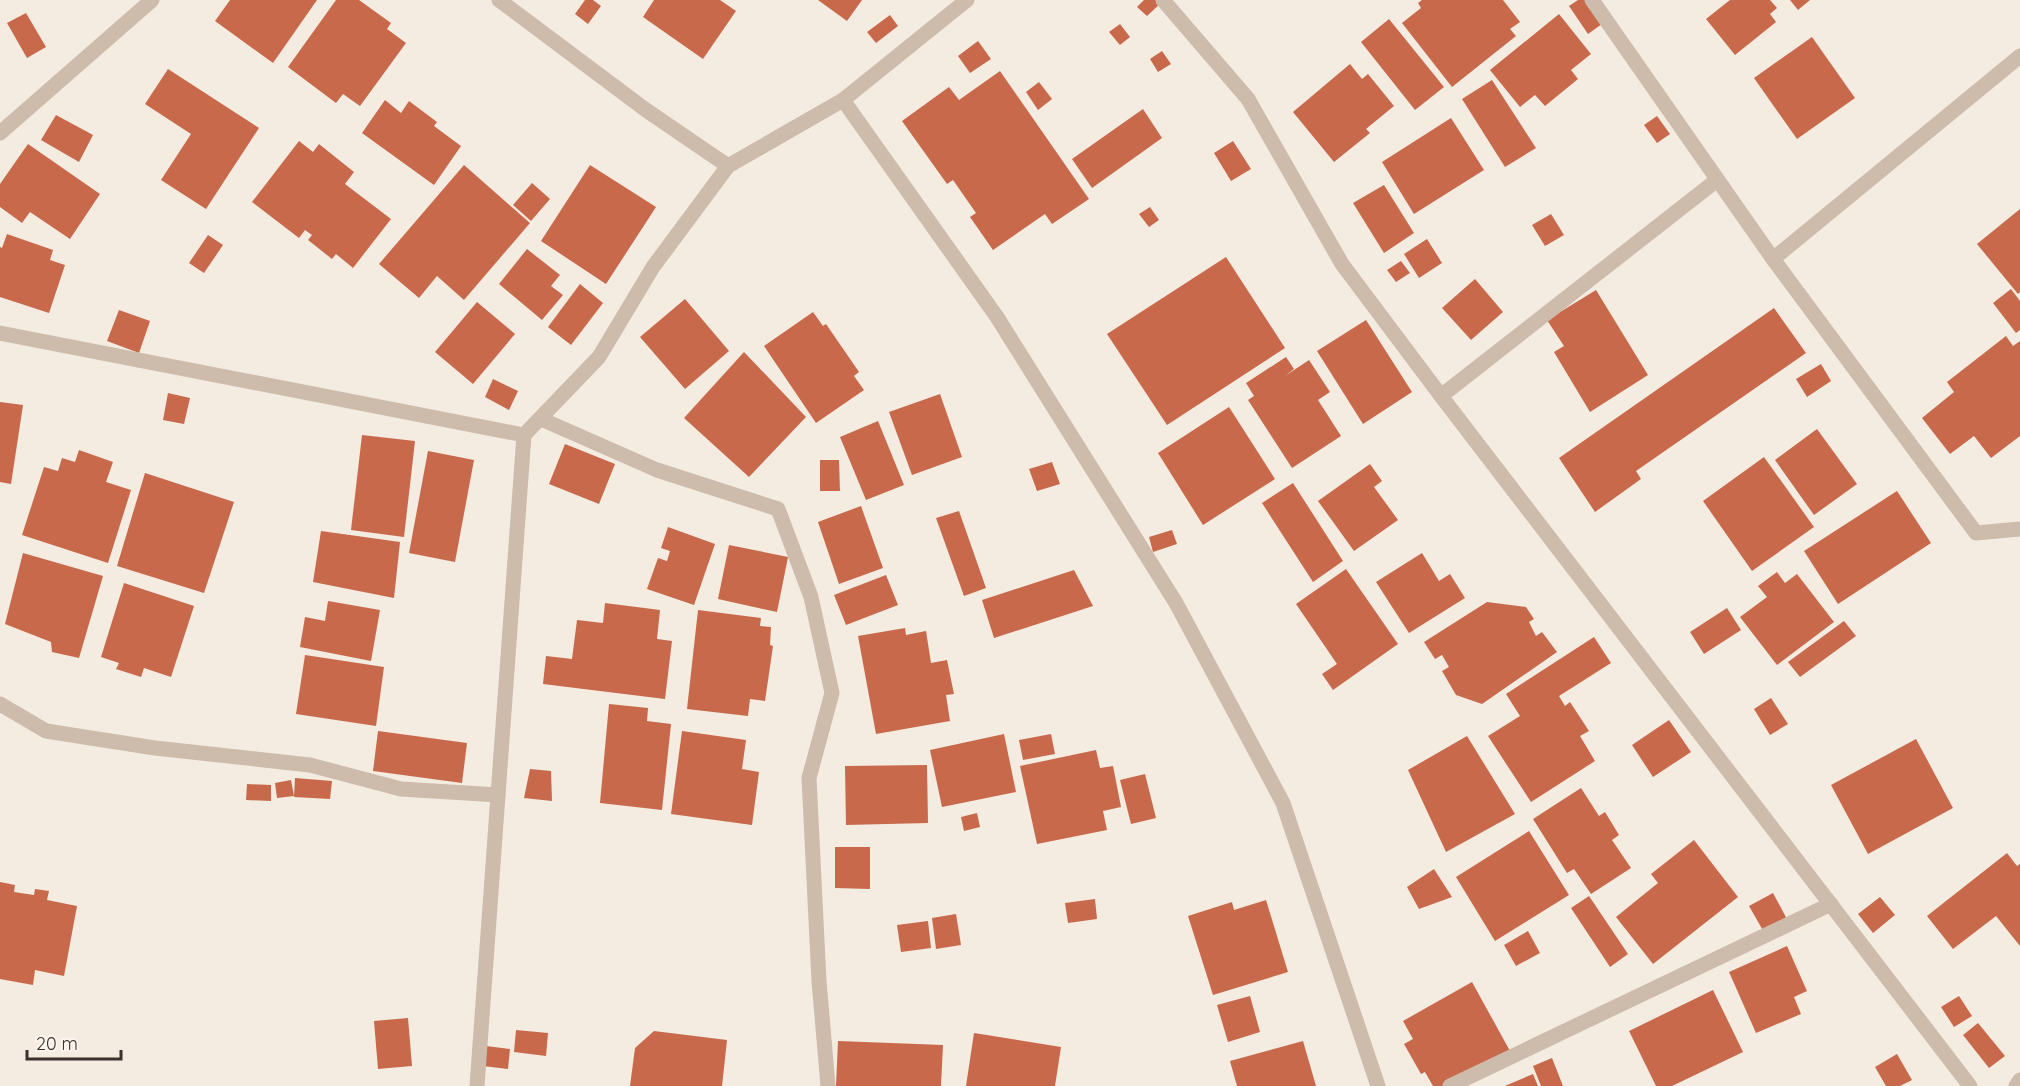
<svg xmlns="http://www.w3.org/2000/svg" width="2020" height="1086" viewBox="0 0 2020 1086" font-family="Quicksand,sans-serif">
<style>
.building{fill:#c8694b}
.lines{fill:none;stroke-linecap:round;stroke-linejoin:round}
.minor{stroke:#cdbbac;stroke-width:15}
</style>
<rect width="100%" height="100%" fill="#f4ebe1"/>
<g class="building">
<polygon points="230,0 317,0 273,63 215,21"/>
<polygon points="336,0 359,0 391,23 387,29 406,43 360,106 343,94 336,103 288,67"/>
<polygon points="585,0 593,0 601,6 588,24 575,14"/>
<polygon points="654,0 720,0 736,11 703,59 643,17"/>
<polygon points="818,0 862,0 847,21"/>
<polygon points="1144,0 1160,0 1162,2 1147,16 1137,7"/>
<polygon points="1422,0 1503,0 1520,22 1510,29 1516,36 1452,87 1402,23 1421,8 1418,3"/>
<polygon points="1578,0 1585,0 1602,24 1588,34 1569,6"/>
<polygon points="1730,0 1770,0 1777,8 1770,14 1776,22 1735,55 1706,19"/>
<polygon points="1790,0 1810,0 1798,10"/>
<polygon points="26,13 46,47 27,58 7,23"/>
<polygon points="1559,14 1591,54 1571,70 1578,79 1545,106 1535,95 1520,107 1490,70"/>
<polygon points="890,15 898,26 876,43 867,32"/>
<polygon points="1389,19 1444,87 1415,110 1361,42"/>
<polygon points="1120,24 1130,37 1120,45 1109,32"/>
<polygon points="1812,37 1855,98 1797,139 1754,78"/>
<polygon points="978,41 991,59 970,73 958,56"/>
<polygon points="1162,51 1171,64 1158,72 1150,59"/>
<polygon points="1350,64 1362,79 1368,74 1394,106 1366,129 1370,133 1334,162 1293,112"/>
<polygon points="168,69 259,128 206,209 161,180 191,134 145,104"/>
<polygon points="1000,71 1089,199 1052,224 1045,214 993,250 970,217 976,213 953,180 947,184 902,121 949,87 959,100"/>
<polygon points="1492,80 1536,148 1505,167 1462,99"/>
<polygon points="1039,82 1052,99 1038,110 1026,92"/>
<polygon points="385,100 401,113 409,101 437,122 434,126 461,146 434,185 362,133"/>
<polygon points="1143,109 1162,138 1092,188 1072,159"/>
<polygon points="56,115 93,135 79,162 41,140"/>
<polygon points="1657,116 1670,134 1657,143 1644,125"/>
<polygon points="1451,118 1484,170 1414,214 1382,162"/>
<polygon points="299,141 313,152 319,144 354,172 345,184 391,219 353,268 336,254 332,259 308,240 312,235 305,230 299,238 252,202"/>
<polygon points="1233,141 1251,169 1231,181 1214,153"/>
<polygon points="28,144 100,194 70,239 30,212 22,223 0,207 0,184"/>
<polygon points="464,165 530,223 464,300 437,276 419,298 379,264"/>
<polygon points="590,165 656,207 606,284 541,241"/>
<polygon points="532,183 550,199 531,221 513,205"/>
<polygon points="1384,185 1414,233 1384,253 1353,203"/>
<polygon points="1150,207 1159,220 1149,227 1139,214"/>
<polygon points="2020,209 2020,292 2018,294 1977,244"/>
<polygon points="1551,214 1564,235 1545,246 1532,225"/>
<polygon points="7,234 53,250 50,260 65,265 49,313 0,297 0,247 2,248"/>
<polygon points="208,235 223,245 204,273 189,263"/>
<polygon points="1427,239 1442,263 1419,278 1404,254"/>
<polygon points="527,249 560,275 551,286 563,295 542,320 499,284"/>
<polygon points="1226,257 1285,348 1167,425 1107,334"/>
<polygon points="1401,261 1410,273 1396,282 1387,270"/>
<polygon points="1475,279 1503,312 1471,340 1442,308"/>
<polygon points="580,284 603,303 571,345 548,327"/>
<polygon points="2011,289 2020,301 2020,330 2016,333 1993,303"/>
<polygon points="1596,290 1648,375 1590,412 1554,352 1564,346 1547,320"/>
<polygon points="685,299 729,351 685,389 640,337"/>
<polygon points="477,302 515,334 473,384 435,352"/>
<polygon points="1774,308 1806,353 1636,471 1641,479 1595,512 1559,458"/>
<polygon points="119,310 150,321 139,353 107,341"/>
<polygon points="813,312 823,326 826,324 859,372 854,376 864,390 816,423 764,346"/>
<polygon points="1366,320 1412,392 1363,424 1317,351"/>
<polygon points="2006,336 2013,346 2020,341 2020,436 1991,458 1974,436 1950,454 1922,418 1954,392 1947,382"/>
<polygon points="744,352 806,417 749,477 684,418"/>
<polygon points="1286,357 1294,369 1285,376 1309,360 1330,392 1318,400 1341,436 1292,468 1248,400 1254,396 1246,383"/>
<polygon points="1821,364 1831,381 1807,397 1796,379"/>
<polygon points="493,379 518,391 509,410 485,397"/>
<polygon points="168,393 190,398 184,424 163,420"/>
<polygon points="940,394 962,457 912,475 889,412"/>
<polygon points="0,402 23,405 11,484 0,482"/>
<polygon points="1229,407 1275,479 1203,525 1158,453"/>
<polygon points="878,421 904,485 866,500 840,437"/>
<polygon points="1817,429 1857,484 1814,515 1775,460"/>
<polygon points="362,435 415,441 404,537 351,530"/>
<polygon points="565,444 615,464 599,504 549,484"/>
<polygon points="79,450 113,462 106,482 131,490 108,563 22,535 44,467 58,471 62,458 75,462"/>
<polygon points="428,451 474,460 455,562 409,553"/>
<polygon points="1764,457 1814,527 1752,571 1703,501"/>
<polygon points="820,460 839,460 840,491 820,491"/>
<polygon points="1052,462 1060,484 1037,491 1029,469"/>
<polygon points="1370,464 1382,481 1374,487 1398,520 1354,551 1318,501"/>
<polygon points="145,473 234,502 204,593 117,566"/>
<polygon points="1293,483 1343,561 1313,582 1262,503"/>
<polygon points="1897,491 1931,543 1838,604 1804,551"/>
<polygon points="861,506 883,568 839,584 818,522"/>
<polygon points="959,511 986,588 964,596 936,518"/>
<polygon points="668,527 715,544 694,605 647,589 658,558 667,561 670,551 661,548"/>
<polygon points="1172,530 1177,544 1153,552 1149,537"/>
<polygon points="321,531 400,542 394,598 313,582"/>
<polygon points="729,545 788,557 777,612 718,599"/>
<polygon points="23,553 103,576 79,658 52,652 51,642 5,624"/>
<polygon points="1422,553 1439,581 1450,574 1465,598 1409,633 1376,582"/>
<polygon points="1346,569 1398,644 1333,690 1322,674 1337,664 1296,604"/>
<polygon points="1074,570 1093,606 994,638 982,600"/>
<polygon points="1777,572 1785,583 1797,574 1834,622 1777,665 1740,617 1767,597 1758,586"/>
<polygon points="886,575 898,605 846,625 834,595"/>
<polygon points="124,583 194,606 171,677 144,668 141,677 116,669 119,663 101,657"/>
<polygon points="328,601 380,610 371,661 300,647 305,617 325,621"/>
<polygon points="1487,602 1526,607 1534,619 1529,622 1536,636 1542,632 1557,652 1482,704 1456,695 1442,671 1449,667 1442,655 1435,659 1424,642"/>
<polygon points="605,603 660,610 657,639 672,641 665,699 543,684 546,656 572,659 577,620 603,623"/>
<polygon points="1727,608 1741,630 1704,654 1690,632"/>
<polygon points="698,610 761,618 760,626 771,627 770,645 773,646 765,701 750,699 748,716 687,709"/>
<polygon points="1844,621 1856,636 1800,677 1788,662"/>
<polygon points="905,628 906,635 926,631 931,663 947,660 954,694 946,695 950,721 876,734 858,636"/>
<polygon points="1594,637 1611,663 1559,696 1565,706 1570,702 1589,731 1580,736 1595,761 1531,802 1488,736 1520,716 1506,694"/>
<polygon points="305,655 384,667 376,726 296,714"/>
<polygon points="1771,698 1788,724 1770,735 1754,709"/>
<polygon points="609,704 648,708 647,721 671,724 662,810 600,803"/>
<polygon points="1669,720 1691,752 1653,777 1632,745"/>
<polygon points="378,731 467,743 462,783 373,771"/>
<polygon points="682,731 746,740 742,769 759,772 752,825 671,814"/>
<polygon points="1004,734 1016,792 942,807 930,750"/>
<polygon points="1051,734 1055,754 1023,760 1019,740"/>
<polygon points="1467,736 1515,814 1446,852 1408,770"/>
<polygon points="1916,739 1953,808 1868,854 1831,785"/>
<polygon points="1096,750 1100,768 1113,766 1121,807 1103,811 1107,830 1037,844 1020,766"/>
<polygon points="927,765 928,823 846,825 845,766"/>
<polygon points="530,769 551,771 552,801 524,798"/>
<polygon points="1145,774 1156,818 1131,824 1120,780"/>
<polygon points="295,778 332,781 330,799 294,797"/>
<polygon points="291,780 294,796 277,798 275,783"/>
<polygon points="247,784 271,785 271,801 246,800"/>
<polygon points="1581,788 1599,816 1605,812 1619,835 1612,840 1631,868 1591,894 1574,869 1567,873 1533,819"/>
<polygon points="977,813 980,827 964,831 961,817"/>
<polygon points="1529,831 1569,895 1495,941 1456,877"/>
<polygon points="1694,840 1738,897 1653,964 1616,917 1658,883 1651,874"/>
<polygon points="835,847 870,847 870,889 835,888"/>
<polygon points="2007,853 2017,866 2020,864 2020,946 1996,916 1953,949 1927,916"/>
<polygon points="1434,869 1452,897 1419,909 1407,887"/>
<polygon points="0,882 15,885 14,892 34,895 35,889 49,891 47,900 77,906 64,976 35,970 33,985 0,979"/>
<polygon points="1773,893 1788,921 1765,934 1749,906"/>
<polygon points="1589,896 1628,954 1610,967 1571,908"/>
<polygon points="1880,897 1895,915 1873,933 1858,914"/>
<polygon points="1095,899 1097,919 1068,923 1065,903"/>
<polygon points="1266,900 1288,972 1213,995 1188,916 1232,902 1234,910"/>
<polygon points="956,914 961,945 936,949 932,918"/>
<polygon points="928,921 931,948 901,952 897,925"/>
<polygon points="1528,931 1540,953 1516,966 1504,945"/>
<polygon points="1787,946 1807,991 1794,997 1801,1014 1756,1033 1729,972"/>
<polygon points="1472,982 1510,1051 1445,1086 1433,1086 1425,1072 1421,1074 1404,1044 1413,1039 1403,1021"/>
<polygon points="1713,990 1743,1052 1672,1086 1656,1086 1629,1031"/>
<polygon points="1250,996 1260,1032 1228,1042 1217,1005"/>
<polygon points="1959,996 1972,1016 1954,1027 1941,1007"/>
<polygon points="408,1018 412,1066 378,1069 374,1021"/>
<polygon points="1978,1023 2005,1056 1989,1068 1963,1035"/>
<polygon points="516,1030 548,1033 546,1056 514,1052"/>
<polygon points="654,1031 727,1040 722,1086 630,1086 635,1048"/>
<polygon points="974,1033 1061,1047 1055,1086 966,1086"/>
<polygon points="838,1041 943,1045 941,1086 836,1086"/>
<polygon points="1303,1041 1316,1086 1237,1086 1230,1061"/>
<polygon points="486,1046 510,1049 508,1069 483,1066"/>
<polygon points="1897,1054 1912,1080 1900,1086 1886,1086 1875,1067"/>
<polygon points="1552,1058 1563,1086 1541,1086 1533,1066"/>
<polygon points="1533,1074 1538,1086 1505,1086"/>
</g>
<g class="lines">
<g class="minor">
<polyline points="499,0 646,110 728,166"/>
<polyline points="1163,0 1248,99 1342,264 1441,396 1970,1086"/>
<polyline points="1592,0 1773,259 1976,533 2020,529"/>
<polyline points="843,100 997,317 1176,603 1283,803 1378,1086"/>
<polyline points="0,133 152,0"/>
<polyline points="1773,259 2020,56"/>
<polyline points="0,333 524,435"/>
<polyline points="1441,396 1717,180"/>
<polyline points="541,419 657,470 778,509 811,597 832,693 809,778 819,981 828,1086"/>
<polyline points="0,704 46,731 155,748 310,765 401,789 498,795"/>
<polyline points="477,1086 524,435 599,357 653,267 728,166 843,100 967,0"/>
<polyline points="1450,1086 1831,904"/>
<polyline points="2016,1086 2020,1080"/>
</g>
</g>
<path d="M27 1050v9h94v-9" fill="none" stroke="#3b302b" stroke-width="3"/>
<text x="36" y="1050" font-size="18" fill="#3b302b" stroke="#fbf5ee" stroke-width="4.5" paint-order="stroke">20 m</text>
</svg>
